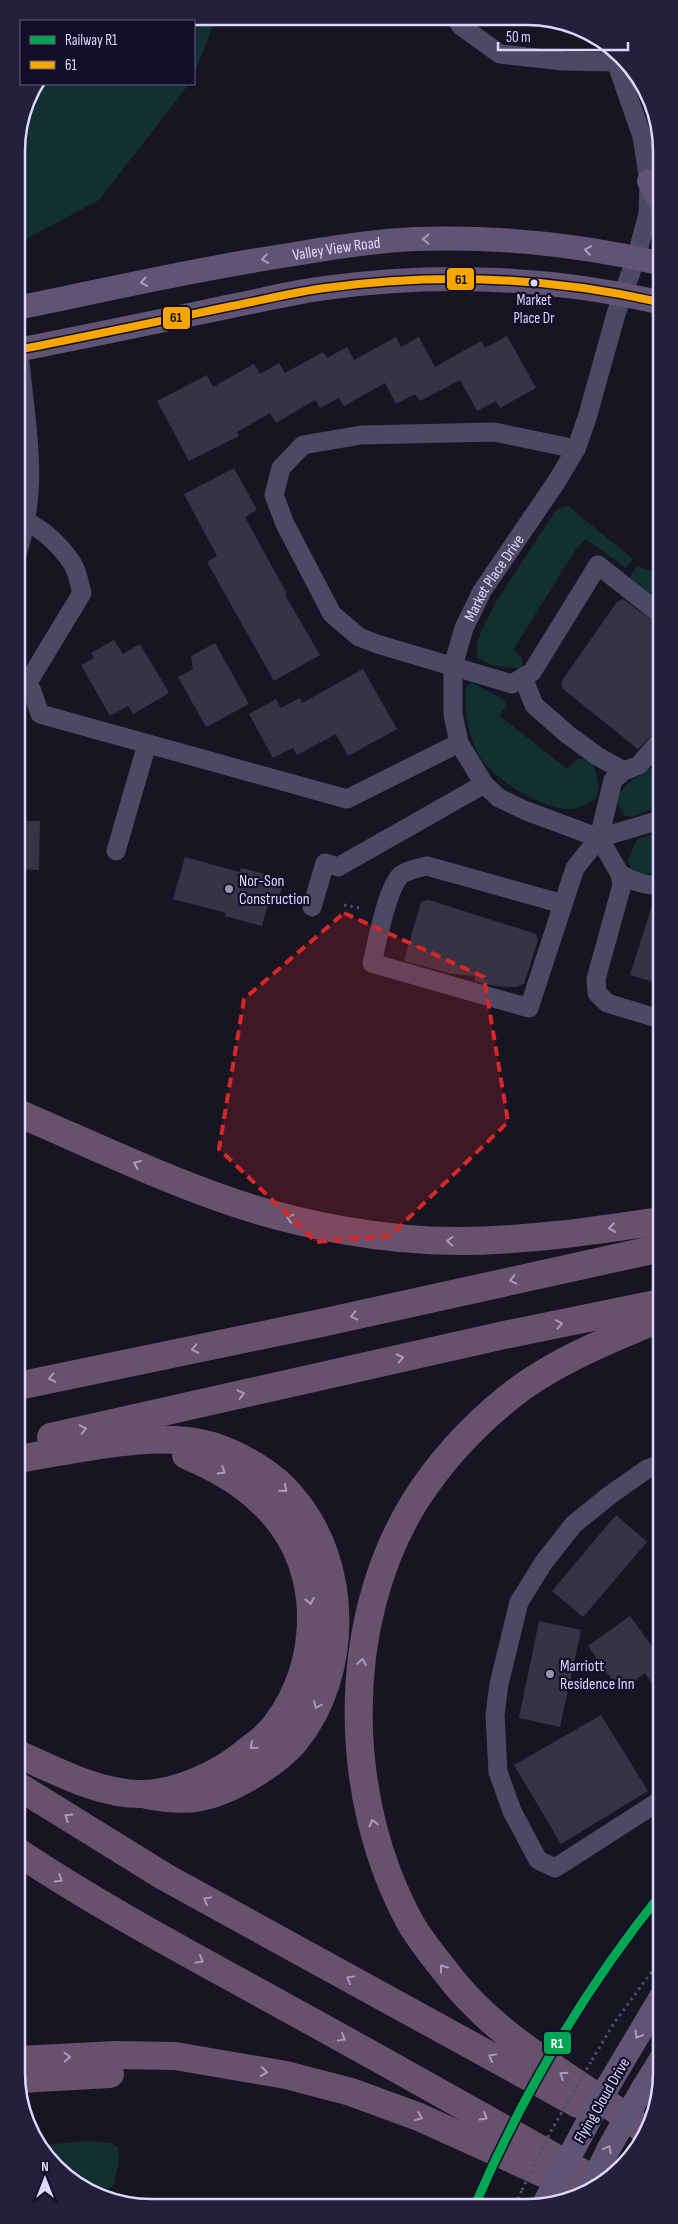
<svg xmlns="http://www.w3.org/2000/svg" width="678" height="2224" viewBox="0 0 678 2224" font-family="'Sofia Sans Condensed',sans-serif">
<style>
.green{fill:#123032}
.building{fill:#363345}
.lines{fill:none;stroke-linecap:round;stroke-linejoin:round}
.path{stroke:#465464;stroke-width:3;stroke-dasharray:2.5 4;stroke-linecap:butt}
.minor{stroke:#4c4964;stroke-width:19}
.major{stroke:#605475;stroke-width:24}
.highway{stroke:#68516c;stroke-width:28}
.path-bridge{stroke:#465464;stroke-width:3;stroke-dasharray:2.5 4;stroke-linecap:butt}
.major-bridge{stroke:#605475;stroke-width:24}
.bus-1-casing{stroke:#140f29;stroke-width:11}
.bus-1{stroke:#f7a600;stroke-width:8}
.rail-1-casing{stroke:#140f29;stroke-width:12}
.rail-1{stroke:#00a651;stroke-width:9}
.oneway{stroke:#a59cc1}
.oneway2{stroke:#a89bbd}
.marked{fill:#d62828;fill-opacity:0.2;stroke:#d62828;stroke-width:4;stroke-dasharray:10 6;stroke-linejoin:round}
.bus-dot{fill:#ddd7ff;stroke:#140f29;stroke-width:2}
.poi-dot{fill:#9893b2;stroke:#140f29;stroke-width:2}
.labels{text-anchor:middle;stroke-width:4.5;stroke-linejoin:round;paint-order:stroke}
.bus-label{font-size:15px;fill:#ddd7ff;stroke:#140f29}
.street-label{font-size:16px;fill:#ddd7ff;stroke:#140f29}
.poi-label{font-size:16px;fill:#ddd7ff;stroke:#140f29;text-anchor:start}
.rim{fill:none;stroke:#ddd7ff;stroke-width:2.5}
.line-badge{stroke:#140f29;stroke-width:2}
.badge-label{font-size:14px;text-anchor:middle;font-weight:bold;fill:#fff}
.pale-badge-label{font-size:14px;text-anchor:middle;font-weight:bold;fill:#111}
</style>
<rect width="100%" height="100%" fill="#181523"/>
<g class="green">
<polygon points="151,16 216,17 194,75 194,21 125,21"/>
<path d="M37,84H189L99,200L17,244C17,193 7,127 37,84Z"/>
<polygon points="568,506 633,559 626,568 586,539 576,549 513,650 522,658 522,669 491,665 478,658 477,645 481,631 497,600 557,509"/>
<polygon points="637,566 660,574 660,603 629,578"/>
<path d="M473,683L504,700L507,706L499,715L567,769C577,757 580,755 594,766L599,786L596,798C587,805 576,810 565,809C536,806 490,777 477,752C467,732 465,710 466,688L469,684Z"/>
<path d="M660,760V806L632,817L624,815L617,803C619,781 647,775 660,760Z"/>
<polygon points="660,832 660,874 642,874 631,868 628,860 637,839"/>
<polygon points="88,2141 111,2143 118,2147 119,2158 114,2186 100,2192 55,2168 43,2145"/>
</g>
<g class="building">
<polygon points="507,336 536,388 500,408 496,401 477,411 460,380 420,401 415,394 396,404 385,383 344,406 339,398 320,408 315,400 276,423 270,413 237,432 239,436 189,461 157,401 207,375 213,387 254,364 260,374 279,363 285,373 323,352 327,358 347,347 354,360 396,337 401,347 419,337 435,367 481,341 485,348"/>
<polygon points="234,468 257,510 245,517 287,594 285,595 320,655 274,681 207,562 217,556 184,494"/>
<polygon points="623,599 660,626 660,723 657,730 638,749 563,689 561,684 563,679 617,602"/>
<polygon points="114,640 123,654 140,644 169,693 133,714 128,706 110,716 81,665 94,658 91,653"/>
<polygon points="215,643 249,704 206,727 178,677 193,669 191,656"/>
<polygon points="363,669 397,729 348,756 336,734 297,755 293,748 273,758 249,714 276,699 281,708 300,698 302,703"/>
<polygon points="17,821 40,821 39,870 17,869"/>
<polygon points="185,857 240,872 241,868 284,879 277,905 268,903 262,926 225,916 226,913 173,899"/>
<polygon points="655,896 660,896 660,984 630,975"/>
<polygon points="429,900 536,934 538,940 524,984 516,987 495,986 475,981 475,976 452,974 404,961 421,902"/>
<polygon points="616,1515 647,1542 583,1617 552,1591"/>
<polygon points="630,1616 661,1659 661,1697 645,1673 620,1691 588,1646"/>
<polygon points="539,1621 581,1630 560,1727 519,1718"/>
<polygon points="601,1715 648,1791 561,1844 514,1765"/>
</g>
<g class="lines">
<g class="path">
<polyline points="344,905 359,908"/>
<polyline points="592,2060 614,2023 661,1959"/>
<polyline points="515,2205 522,2190"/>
</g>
<g class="minor">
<polyline points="456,18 461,26 500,54 563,61 616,62"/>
<path d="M17,343C21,364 22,385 25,407C31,462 34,500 17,554"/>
<polyline points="576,449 494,432 361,435 303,445 281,468 274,495 285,524 332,614 359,637 377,644 512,684 532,672 598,565 660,614"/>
<path d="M17,519C38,523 60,545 72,563C78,571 79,584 82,593L25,687"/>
<polyline points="523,677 534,705 567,734 597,756 624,771"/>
<polyline points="17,682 32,691 40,714 347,799 459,743"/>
<path id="s1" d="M599,838L524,810L499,798L484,784L459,743L453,714V666L464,628L482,591L557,481L576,449L587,418L616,314L636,258L648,214L649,181L642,136L616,62L620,54"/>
<polyline points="599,838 620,874 622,885 596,979 597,993 607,1003 660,1019"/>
<polyline points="599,838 660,820"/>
<polyline points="116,851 147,744"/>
<path d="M620,874C634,881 644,886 660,885"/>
<path d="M563,904L427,866C418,868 408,870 401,875C387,887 377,943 372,963L529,1008L575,868L599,838L613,780L624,771L639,765L660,741"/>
<polyline points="312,907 325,863 338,867 484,784"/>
<polyline points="661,1464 647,1469 610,1495 574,1524 544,1562 519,1602 499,1684 495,1715 498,1772 512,1811 538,1860 555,1868 661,1800"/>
</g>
<g class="major">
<polyline points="649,181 659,200"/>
<path id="s2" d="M17,308C109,289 202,268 295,254C335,247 375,241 415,239C496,236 581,245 659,263"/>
<path d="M17,350C89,336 160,321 232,306C263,300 294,292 325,288C435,273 550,277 659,302"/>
<polyline points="643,2088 661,2059"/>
<polyline points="602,2096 661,1997"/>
</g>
<g class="highway">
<path d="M18,1113C90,1144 163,1179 238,1204C305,1226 386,1241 457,1241C525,1241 593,1231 660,1221"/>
<polyline points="18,1386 321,1323 661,1248"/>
<polyline points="51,1437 509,1334 661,1303"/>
<path d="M18,1459C76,1450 156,1429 212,1446C240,1455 272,1473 291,1496C349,1562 350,1674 295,1741C283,1755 266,1767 251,1776C212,1799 187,1804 143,1794"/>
<path d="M18,1754C57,1771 100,1795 143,1794C179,1793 219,1774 246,1752C253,1746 261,1741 267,1735C318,1680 327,1586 282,1525C257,1491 224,1471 186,1455"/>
<polyline points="18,1786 165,1877 578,2104"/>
<path d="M18,1852C105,1910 197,1958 287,2008C393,2066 497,2125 602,2184"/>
<polyline points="19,2060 116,2055 175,2056 286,2075 351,2092 419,2117 578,2189"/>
<polyline points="19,2079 110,2074"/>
<path d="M647,2132C579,2080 498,2042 446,1972C434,1957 421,1941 411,1924C342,1799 339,1624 415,1501C440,1462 472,1427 508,1398C552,1362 609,1340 661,1318"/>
</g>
<polyline class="path-bridge" points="522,2190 551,2131 592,2060"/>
<g class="major-bridge">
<polyline points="587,2193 609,2148 643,2088"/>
<polyline points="545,2202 602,2096"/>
</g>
<defs>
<path id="bus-1" d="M17,350C89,336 160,321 232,306C263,300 294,292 325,288C435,273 550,277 659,302"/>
</defs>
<use href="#bus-1" class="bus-1-casing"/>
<use href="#bus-1" class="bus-1"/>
<defs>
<path id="rail-1" d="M475,2205C523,2094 585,1988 661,1894"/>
</defs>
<use href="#rail-1" class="rail-1-casing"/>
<use href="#rail-1" class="rail-1"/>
</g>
<defs><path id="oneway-chevron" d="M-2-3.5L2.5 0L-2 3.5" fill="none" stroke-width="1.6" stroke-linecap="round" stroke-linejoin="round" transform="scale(1.25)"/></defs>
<g class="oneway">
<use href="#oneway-chevron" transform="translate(426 239) rotate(-179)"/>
<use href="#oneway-chevron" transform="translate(588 250) rotate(-171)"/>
<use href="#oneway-chevron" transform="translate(265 259) rotate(171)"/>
<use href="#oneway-chevron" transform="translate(144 282) rotate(169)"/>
<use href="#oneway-chevron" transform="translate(638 2035) rotate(121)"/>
<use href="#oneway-chevron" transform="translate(608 2149) rotate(-62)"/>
</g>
<g class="oneway2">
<use href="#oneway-chevron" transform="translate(137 1164) rotate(-157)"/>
<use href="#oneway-chevron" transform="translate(290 1218) rotate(-164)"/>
<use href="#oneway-chevron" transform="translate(612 1228) rotate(172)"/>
<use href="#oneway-chevron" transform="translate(450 1241) rotate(-177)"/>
<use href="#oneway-chevron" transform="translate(513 1280) rotate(167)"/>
<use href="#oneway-chevron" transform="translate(354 1316) rotate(167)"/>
<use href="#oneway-chevron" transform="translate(559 1324) rotate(-11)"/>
<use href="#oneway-chevron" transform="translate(195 1349) rotate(168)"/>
<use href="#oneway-chevron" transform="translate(400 1358) rotate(-12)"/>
<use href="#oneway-chevron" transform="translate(52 1378) rotate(168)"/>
<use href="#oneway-chevron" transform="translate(241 1394) rotate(-13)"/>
<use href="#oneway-chevron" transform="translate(83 1429) rotate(-13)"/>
<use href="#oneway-chevron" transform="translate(222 1471) rotate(31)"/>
<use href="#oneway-chevron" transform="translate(284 1489) rotate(41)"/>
<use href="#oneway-chevron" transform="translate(310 1601) rotate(80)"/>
<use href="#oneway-chevron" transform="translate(362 1662) rotate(-82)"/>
<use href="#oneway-chevron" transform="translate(317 1705) rotate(115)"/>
<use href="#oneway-chevron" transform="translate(253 1746) rotate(140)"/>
<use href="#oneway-chevron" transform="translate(68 1817) rotate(-148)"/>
<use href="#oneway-chevron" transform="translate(373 1823) rotate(-105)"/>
<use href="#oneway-chevron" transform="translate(59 1879) rotate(32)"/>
<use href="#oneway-chevron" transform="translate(207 1900) rotate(-151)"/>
<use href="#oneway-chevron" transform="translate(200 1960) rotate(29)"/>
<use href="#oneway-chevron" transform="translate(443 1968) rotate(-126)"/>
<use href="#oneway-chevron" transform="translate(350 1979) rotate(-151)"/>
<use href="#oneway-chevron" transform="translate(342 2038) rotate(29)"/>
<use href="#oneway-chevron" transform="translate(67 2057) rotate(-2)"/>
<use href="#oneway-chevron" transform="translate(492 2057) rotate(-151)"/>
<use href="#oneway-chevron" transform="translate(264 2072) rotate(8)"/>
<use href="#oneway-chevron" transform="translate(563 2075) rotate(-147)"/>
<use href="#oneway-chevron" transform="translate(419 2117) rotate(22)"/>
<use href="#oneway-chevron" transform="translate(484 2117) rotate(30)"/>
</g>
<path class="marked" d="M344,913L484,977L508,1122L390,1236L316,1242L219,1149L244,999Z"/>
<circle class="bus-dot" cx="534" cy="283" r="4.5"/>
<g class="poi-dot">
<circle cx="229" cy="889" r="5"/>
<circle cx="550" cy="1674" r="5"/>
</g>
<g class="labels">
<g class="bus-label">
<text x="534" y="305">Market<tspan x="534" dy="18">Place Dr</tspan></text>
</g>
<g class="street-label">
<text dy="6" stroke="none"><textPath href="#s2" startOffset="325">Valley View Road</textPath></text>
<text dy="6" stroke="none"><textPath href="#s1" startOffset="352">Market Place Drive</textPath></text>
<text transform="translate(601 2100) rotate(-60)" y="6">Flying Cloud Drive</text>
</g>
<g class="poi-label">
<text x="239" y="886">Nor-Son<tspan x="239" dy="18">Construction</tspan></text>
<text x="560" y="1671">Marriott<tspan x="560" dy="18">Residence Inn</tspan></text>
</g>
</g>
<path d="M0 0H678V2224H0ZM151 25H527A126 126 0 0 1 653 151V2073A126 126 0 0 1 527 2199H151A126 126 0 0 1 25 2073V151A126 126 0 0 1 151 25Z" fill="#241f3a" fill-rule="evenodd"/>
<path class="rim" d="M151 25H527A126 126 0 0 1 653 151V2073A126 126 0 0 1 527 2199H151A126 126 0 0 1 25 2073V151A126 126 0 0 1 151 25Z"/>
<g class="line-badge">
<rect x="446" y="267" width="29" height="24" rx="5" fill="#f7a600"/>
<rect x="162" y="306" width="29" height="24" rx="5" fill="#f7a600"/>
<rect x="543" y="2031" width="29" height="24" rx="5" fill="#00a651"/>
</g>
<g class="badge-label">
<text x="557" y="2048">R1</text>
</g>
<g class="pale-badge-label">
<text x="461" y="284">61</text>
<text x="176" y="322">61</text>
</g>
<rect x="20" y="20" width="175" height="65" fill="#140f29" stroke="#645f7f"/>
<rect x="30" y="36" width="25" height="8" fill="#00a651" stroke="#645f7f"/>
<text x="65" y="45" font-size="15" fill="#ddd7ff">Railway R1</text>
<rect x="30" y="61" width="25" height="8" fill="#f7a600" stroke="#645f7f"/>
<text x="65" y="70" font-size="15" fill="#ddd7ff">61</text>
<g transform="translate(45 2179)" stroke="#140f29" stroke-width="4" paint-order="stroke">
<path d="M0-4L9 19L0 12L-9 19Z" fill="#ddd7ff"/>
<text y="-8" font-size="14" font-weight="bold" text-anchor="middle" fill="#ddd7ff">N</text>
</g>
<path d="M498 42v8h130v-8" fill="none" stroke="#ddd7ff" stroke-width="2.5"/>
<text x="506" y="42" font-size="15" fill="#ddd7ff" stroke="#140f29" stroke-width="4" paint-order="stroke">50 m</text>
</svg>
